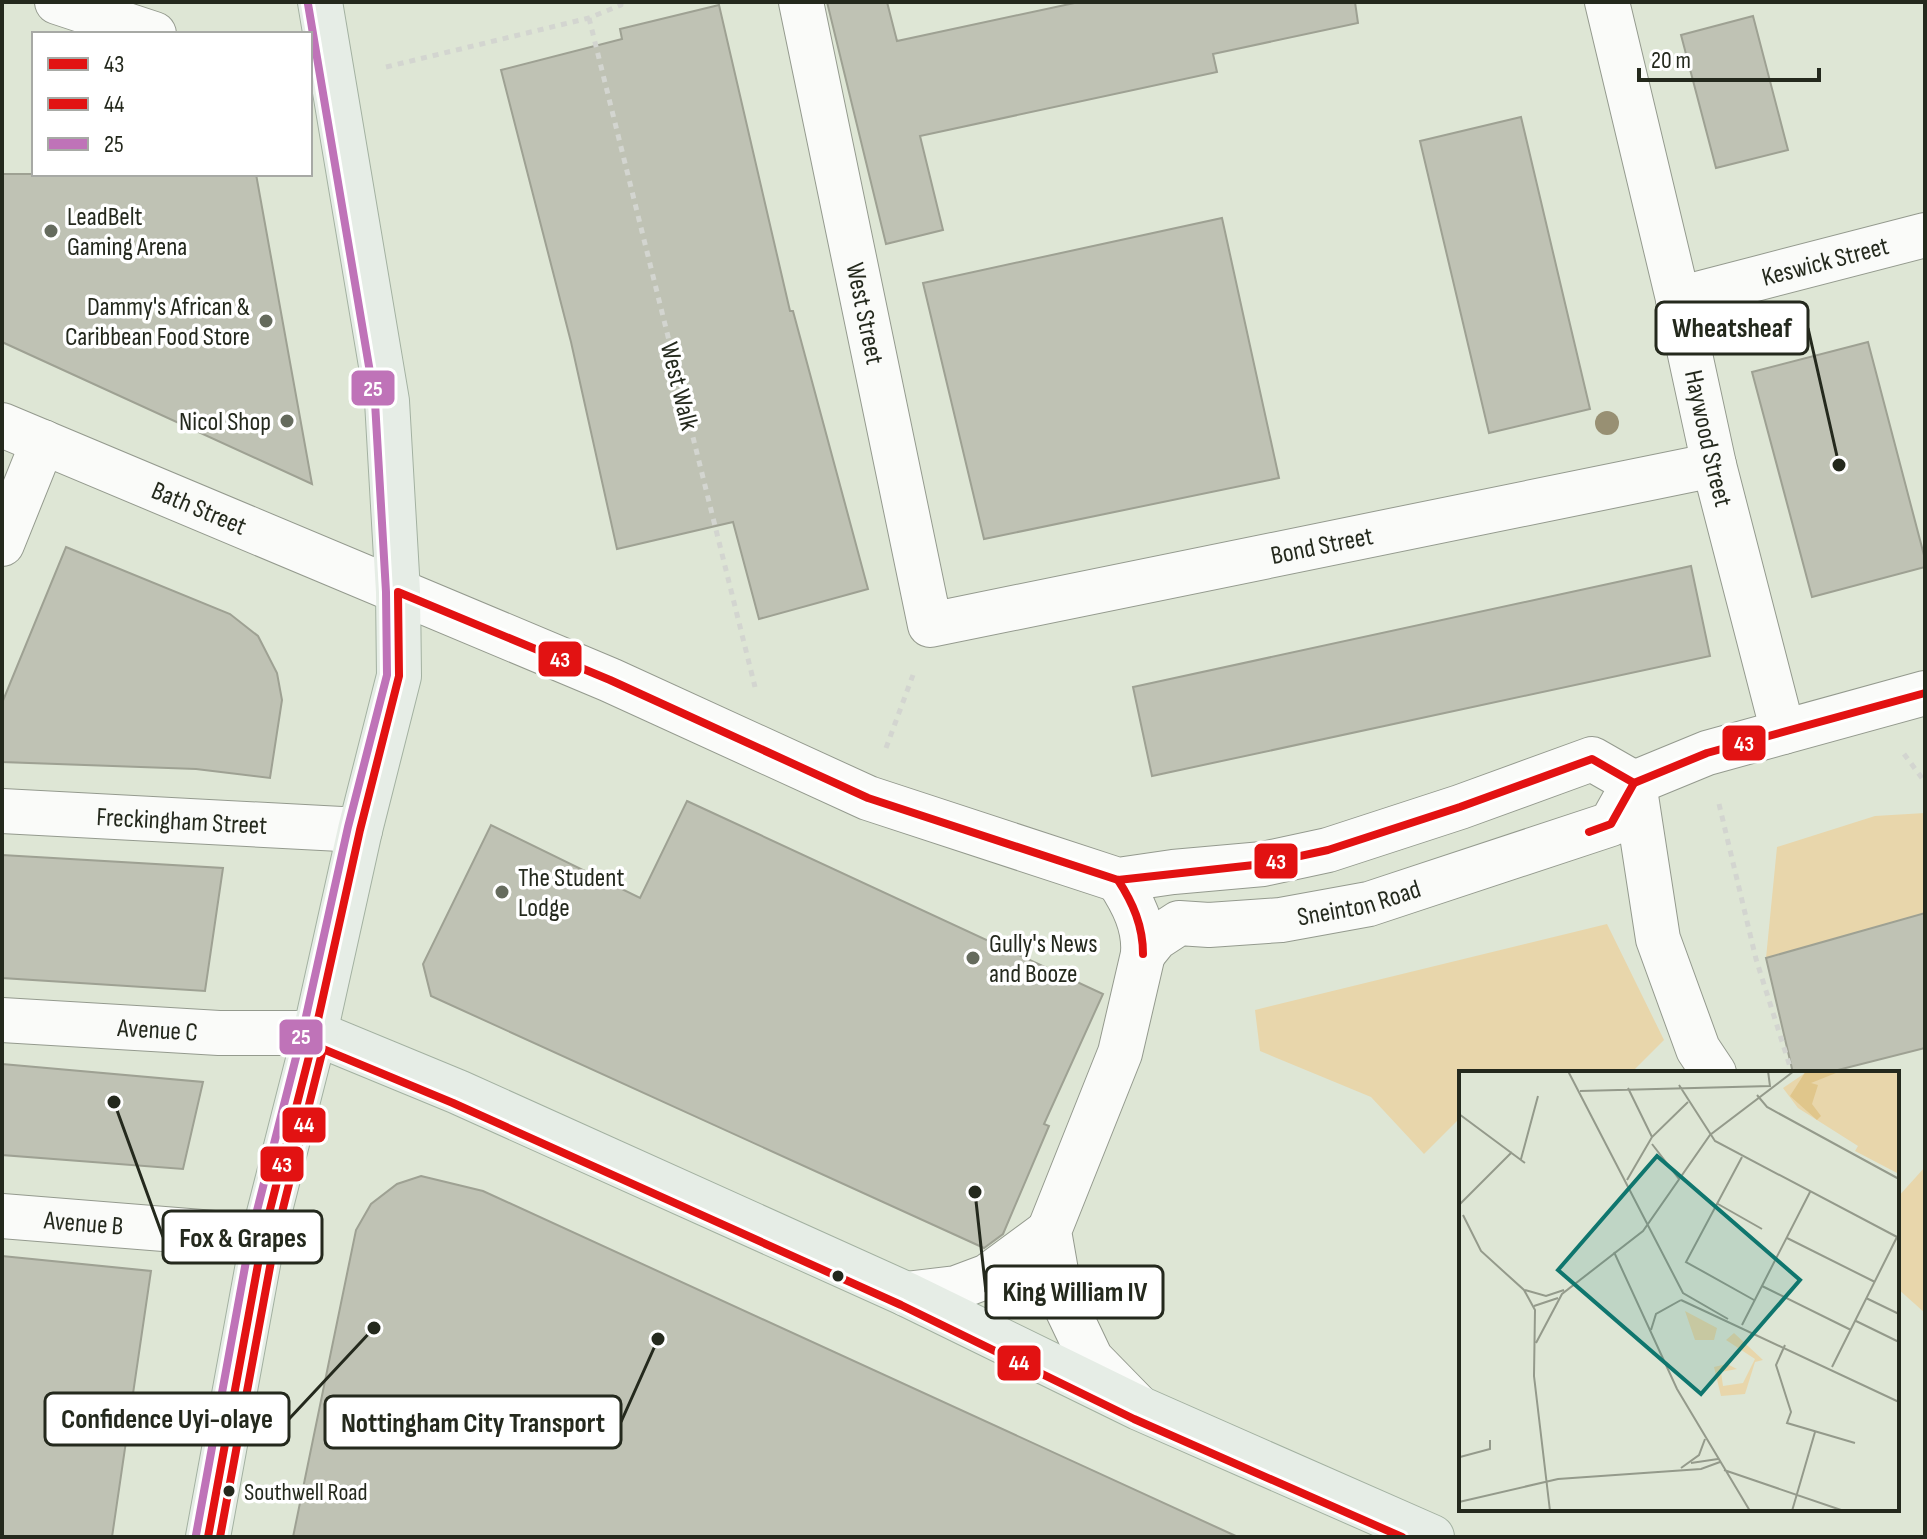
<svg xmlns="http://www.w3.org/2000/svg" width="1927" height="1539" viewBox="0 0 1927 1539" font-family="'Sofia Sans Condensed',sans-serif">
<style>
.green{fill:#e8d6ab}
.building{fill:#bfc2b4;stroke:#9ea193;stroke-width:2}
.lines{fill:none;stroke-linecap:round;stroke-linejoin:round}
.minor-casing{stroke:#949a8e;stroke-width:46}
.major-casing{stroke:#a3b1a1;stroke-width:46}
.path{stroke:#d3d5d0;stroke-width:5;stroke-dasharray:6 6;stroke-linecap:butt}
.minor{stroke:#fafbf9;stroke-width:44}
.major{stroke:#e6ede6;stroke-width:44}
.bus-1-casing{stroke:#fff;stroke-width:14}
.bus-2-casing{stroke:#fff;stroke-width:14}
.bus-3-casing{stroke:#fff;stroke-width:14}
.bus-1{stroke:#e21212;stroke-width:8}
.bus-2{stroke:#e21212;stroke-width:8}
.bus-3{stroke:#bf73b8;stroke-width:8}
.tree{fill:#989073}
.poi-dot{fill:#656b5d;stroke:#fff;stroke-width:3}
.bus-dot{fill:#24291d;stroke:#fff;stroke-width:3}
.labels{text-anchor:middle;stroke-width:7;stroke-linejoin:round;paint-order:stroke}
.bus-label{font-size:24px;fill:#24291d;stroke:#fff;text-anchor:start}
.poi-label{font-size:26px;fill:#24291d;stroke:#fff;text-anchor:start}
.street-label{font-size:26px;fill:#24291d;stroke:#fff}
.inset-road{fill:none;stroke:#949a8b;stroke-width:2}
.view{fill:#0f766e;fill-opacity:0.15;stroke:#0f766e;stroke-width:4}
.inset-edge{fill:none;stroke:#24291d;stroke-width:4}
.leader{fill:none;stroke:#24291d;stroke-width:3}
.callout-dot{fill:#24291d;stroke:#fff;stroke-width:3}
.callout{fill:#fff;stroke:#24291d;stroke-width:3}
.callout-label{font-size:28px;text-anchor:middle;font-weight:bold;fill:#24291d}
.line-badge{stroke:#fff;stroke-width:3}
.badge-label{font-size:22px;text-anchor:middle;font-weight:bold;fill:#fff}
</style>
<rect width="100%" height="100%" fill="#dee6d5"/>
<g class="green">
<polygon points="1925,813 1925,913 1766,958 1777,847 1875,816"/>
<polygon points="1607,924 1664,1040 1631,1073 1461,1073 1461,1117 1424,1154 1371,1097 1260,1051 1255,1010"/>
<polygon points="1925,1167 1925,1313 1897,1288 1897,1198"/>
</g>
<g class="building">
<polygon points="827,2 887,2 897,41 1079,2 1355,2 1358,23 1213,54 1217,72 920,136 943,230 886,244"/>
<polygon points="719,5 790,311 793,311 868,589 759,619 733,522 617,549 571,342 501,70 622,39 620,29"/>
<polygon points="1753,16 1788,150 1716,168 1681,35"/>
<polygon points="1521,117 1590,409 1489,433 1420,141"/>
<polygon points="2,174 256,174 312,484 2,342"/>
<polygon points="1222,218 1279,478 984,539 923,283"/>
<polygon points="1868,342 1925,559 1925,567 1812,597 1752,372"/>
<polygon points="66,547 230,614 258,636 277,673 282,700 270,778 196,769 2,762 2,703"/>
<polygon points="1691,566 1710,656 1152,776 1133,687"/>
<polygon points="687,801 1103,994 1044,1124 1049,1126 1003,1234 984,1248 431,996 423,964 491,825 640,898"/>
<polygon points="2,855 223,868 205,991 2,978"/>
<polygon points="1925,913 1925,1048 1826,1073 1793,1073 1766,958"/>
<polygon points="2,1064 203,1082 183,1169 2,1155"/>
<polygon points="421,1176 483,1191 1238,1537 293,1537 356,1230 371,1204 397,1184"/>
<polygon points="2,1256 151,1271 112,1537 2,1537"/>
</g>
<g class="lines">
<defs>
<g id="minor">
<polyline points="57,2 154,34"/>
<path id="s1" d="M801,2L930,625L1714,465"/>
<path id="s2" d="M1607,2L1678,299L1714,465L1783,732"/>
<path id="s3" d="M1678,299L1925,235"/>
<path id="s4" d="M2,425L610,680L868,798L1118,880L1173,872L1263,864L1328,850L1460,807L1592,759L1634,783"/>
<polyline points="2,544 43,442"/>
<polyline points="1634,783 1658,939 1698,1049 1714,1073"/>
<path id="s5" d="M2,811L360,830"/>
<path d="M1118,880C1133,903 1145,926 1143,954L1120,1053L1049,1231L1060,1294L1091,1359L1136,1405"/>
<path id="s6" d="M1143,954L1156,938L1179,923L1209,925L1281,920L1369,904L1611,824L1634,783L1707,753L1925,693"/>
<path id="s7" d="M2,1020L219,1033H315"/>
<path id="s8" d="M2,1216L263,1237"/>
<polyline points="906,1294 956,1288 988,1276 1049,1231"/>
</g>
<g id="major">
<polyline points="315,1033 458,1092 906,1294 1139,1408 1432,1537"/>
<polyline points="208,1537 263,1237 315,1033 360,830 399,676 398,592 387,401 320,2"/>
</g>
</defs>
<use href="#minor" class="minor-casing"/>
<use href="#major" class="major-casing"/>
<g class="path">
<polyline points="589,18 755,687"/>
<polyline points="386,67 589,18 621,5 621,2"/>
<polyline points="886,748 913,675"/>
<polyline points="1904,754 1925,782"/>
<polyline points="1719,804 1756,959 1792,1073"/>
</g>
<use href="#minor" class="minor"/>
<use href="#major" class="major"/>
<defs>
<g id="bus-1">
<polyline points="1589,832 1611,824 1634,783 1707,753 1925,693"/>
<path d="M1118,880C1133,903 1143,926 1143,954"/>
<polyline points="208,1537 263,1237 315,1033 360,830 399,676 398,592 610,680 868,798 1118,880 1263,864 1328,850 1460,807 1592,759 1634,783"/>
</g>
<polyline id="bus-2" points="220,1537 275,1240 323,1049 453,1103 901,1305 1134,1419 1402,1537"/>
<polyline id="bus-3" points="196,1535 251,1234 303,1030 348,827 387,675 386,592 375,402 308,4"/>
</defs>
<use href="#bus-1" class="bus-1-casing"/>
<use href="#bus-2" class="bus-2-casing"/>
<use href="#bus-3" class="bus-3-casing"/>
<use href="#bus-1" class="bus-1"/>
<use href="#bus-2" class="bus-2"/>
<use href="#bus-3" class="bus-3"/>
</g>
<circle class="tree" cx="1607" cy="423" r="12"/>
<g class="poi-dot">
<circle cx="51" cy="231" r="8"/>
<circle cx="266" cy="321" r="8"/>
<circle cx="287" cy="421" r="8"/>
<circle cx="502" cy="892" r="8"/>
<circle cx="973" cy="958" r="8"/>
</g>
<g class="bus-dot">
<circle cx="838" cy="1276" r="7"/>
<circle cx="229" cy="1491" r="7"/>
</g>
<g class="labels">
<g class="bus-label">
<text x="244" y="1500">Southwell Road</text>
</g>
<g class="poi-label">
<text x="67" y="225">LeadBelt<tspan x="67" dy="30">Gaming Arena</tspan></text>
<text x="250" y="315" text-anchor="end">Dammy's African &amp;<tspan x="250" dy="30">Caribbean Food Store</tspan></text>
<text x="271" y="430" text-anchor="end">Nicol Shop</text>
<text x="518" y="886">The Student<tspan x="518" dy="30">Lodge</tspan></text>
<text x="989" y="952">Gully's News<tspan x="989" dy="30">and Booze</tspan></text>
</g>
<g class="street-label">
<text dy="9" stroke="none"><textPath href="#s3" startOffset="152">Keswick Street</textPath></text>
<text dy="9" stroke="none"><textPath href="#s1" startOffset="318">West Street</textPath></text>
<text transform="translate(680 386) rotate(76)" y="9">West Walk</text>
<text dy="9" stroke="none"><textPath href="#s2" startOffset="448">Haywood Street</textPath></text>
<text dy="9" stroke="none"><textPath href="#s4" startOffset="214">Bath Street</textPath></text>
<text dy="9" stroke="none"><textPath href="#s1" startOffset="1036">Bond Street</textPath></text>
<text dy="9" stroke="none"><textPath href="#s5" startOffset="180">Freckingham Street</textPath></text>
<text dy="9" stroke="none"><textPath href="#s6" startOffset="230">Sneinton Road</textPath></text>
<text dy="9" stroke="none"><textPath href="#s7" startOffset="156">Avenue C</textPath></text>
<text dy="9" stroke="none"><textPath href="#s8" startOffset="82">Avenue B</textPath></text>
</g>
</g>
<g transform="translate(1459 1071)">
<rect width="440" height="440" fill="#dee6d5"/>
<path d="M349,0H440V103L396,80L399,75L339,37L324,17ZM226,240L258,257L255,269H236ZM275,262L304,289L296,291L286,323L262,325L255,296L268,293L278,298L262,301L264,315L284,312L296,288L267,269Z" fill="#e8d6ab"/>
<path d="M347,0H382L352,12L359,14L353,33L362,45L358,49L331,25Z" fill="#e0c68b"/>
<path class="inset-road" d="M109,0L224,222L269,248M220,14L256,70L440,167M169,17L193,66M121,20L311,15L309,0M298,24L308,36L440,108M0,43L66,92M193,73L220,108M283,86L227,191L295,229M62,88L79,25M168,109L193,66L229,31M259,133L303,158M0,134L53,81M4,144L22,180L65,219L76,239L75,305L91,440M328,167L416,211M155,181L218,318L291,440M303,215L392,259M66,219L87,225L105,219M407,227L440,243M222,229L440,331M75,235L99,227M397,250L440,271M283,254L351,121M192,259L197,243L222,229M77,272L103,223L184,160L251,64L335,0M326,274L317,294L332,341L328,352L396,372M373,296L438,166M1,386L31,378V369M232,392L259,388M222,397L240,384L246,368M265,399L385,440M0,431L99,408L242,398L261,391M333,440L356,361"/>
<path class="view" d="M198,85L341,209L242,323L99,199Z"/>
<rect width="440" height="440" class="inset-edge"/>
</g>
<path class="leader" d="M1839 465L1808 328M114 1102L163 1237M975 1192L986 1292M374 1328L289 1419M658 1339L621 1422"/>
<g class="callout-dot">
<circle cx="1839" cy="465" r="8"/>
<circle cx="114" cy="1102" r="8"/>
<circle cx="975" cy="1192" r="8"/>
<circle cx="374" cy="1328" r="8"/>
<circle cx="658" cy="1339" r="8"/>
</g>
<g class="callout">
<rect x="1656" y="302" width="152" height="52" rx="8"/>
<rect x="163" y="1211" width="159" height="52" rx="8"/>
<rect x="986" y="1266" width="177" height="52" rx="8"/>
<rect x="45" y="1393" width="244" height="52" rx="8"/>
<rect x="325" y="1396" width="296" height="52" rx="8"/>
</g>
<g class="callout-label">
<text x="1732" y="337">Wheatsheaf</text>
<text x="243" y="1247">Fox &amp; Grapes</text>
<text x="1075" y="1301">King William IV</text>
<text x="167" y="1428">Confidence Uyi-olaye</text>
<text x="473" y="1432">Nottingham City Transport</text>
</g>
<g class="line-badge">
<rect x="350" y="369" width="46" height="38" rx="8" fill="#bf73b8"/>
<rect x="537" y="640" width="46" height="38" rx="8" fill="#e21212"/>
<rect x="1721" y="724" width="46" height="38" rx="8" fill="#e21212"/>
<rect x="1253" y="842" width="46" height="38" rx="8" fill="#e21212"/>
<rect x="278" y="1018" width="46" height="38" rx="8" fill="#bf73b8"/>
<rect x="281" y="1106" width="46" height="38" rx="8" fill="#e21212"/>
<rect x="259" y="1145" width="46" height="38" rx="8" fill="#e21212"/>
<rect x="996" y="1344" width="46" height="38" rx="8" fill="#e21212"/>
</g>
<g class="badge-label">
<text x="373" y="396">25</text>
<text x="560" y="667">43</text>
<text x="1744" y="751">43</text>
<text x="1276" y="869">43</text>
<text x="301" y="1044">25</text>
<text x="304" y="1132">44</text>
<text x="282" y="1172">43</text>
<text x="1019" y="1370">44</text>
</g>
<rect width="1927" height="1539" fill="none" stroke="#24291d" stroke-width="8"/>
<rect x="32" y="32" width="280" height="144" fill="#ffffff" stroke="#a7a9a5" stroke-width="2"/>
<rect x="48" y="58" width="40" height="12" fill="#e21212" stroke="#a7a9a5" stroke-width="2"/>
<text x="104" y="72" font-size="24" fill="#24291d">43</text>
<rect x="48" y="98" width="40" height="12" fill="#e21212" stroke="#a7a9a5" stroke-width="2"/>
<text x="104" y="112" font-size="24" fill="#24291d">44</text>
<rect x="48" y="138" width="40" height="12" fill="#bf73b8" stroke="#a7a9a5" stroke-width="2"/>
<text x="104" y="152" font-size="24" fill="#24291d">25</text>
<path d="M1639 68v12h180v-12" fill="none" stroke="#24291d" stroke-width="4"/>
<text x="1651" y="68" font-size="24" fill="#24291d" stroke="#ffffff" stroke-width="6" paint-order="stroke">20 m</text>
</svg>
